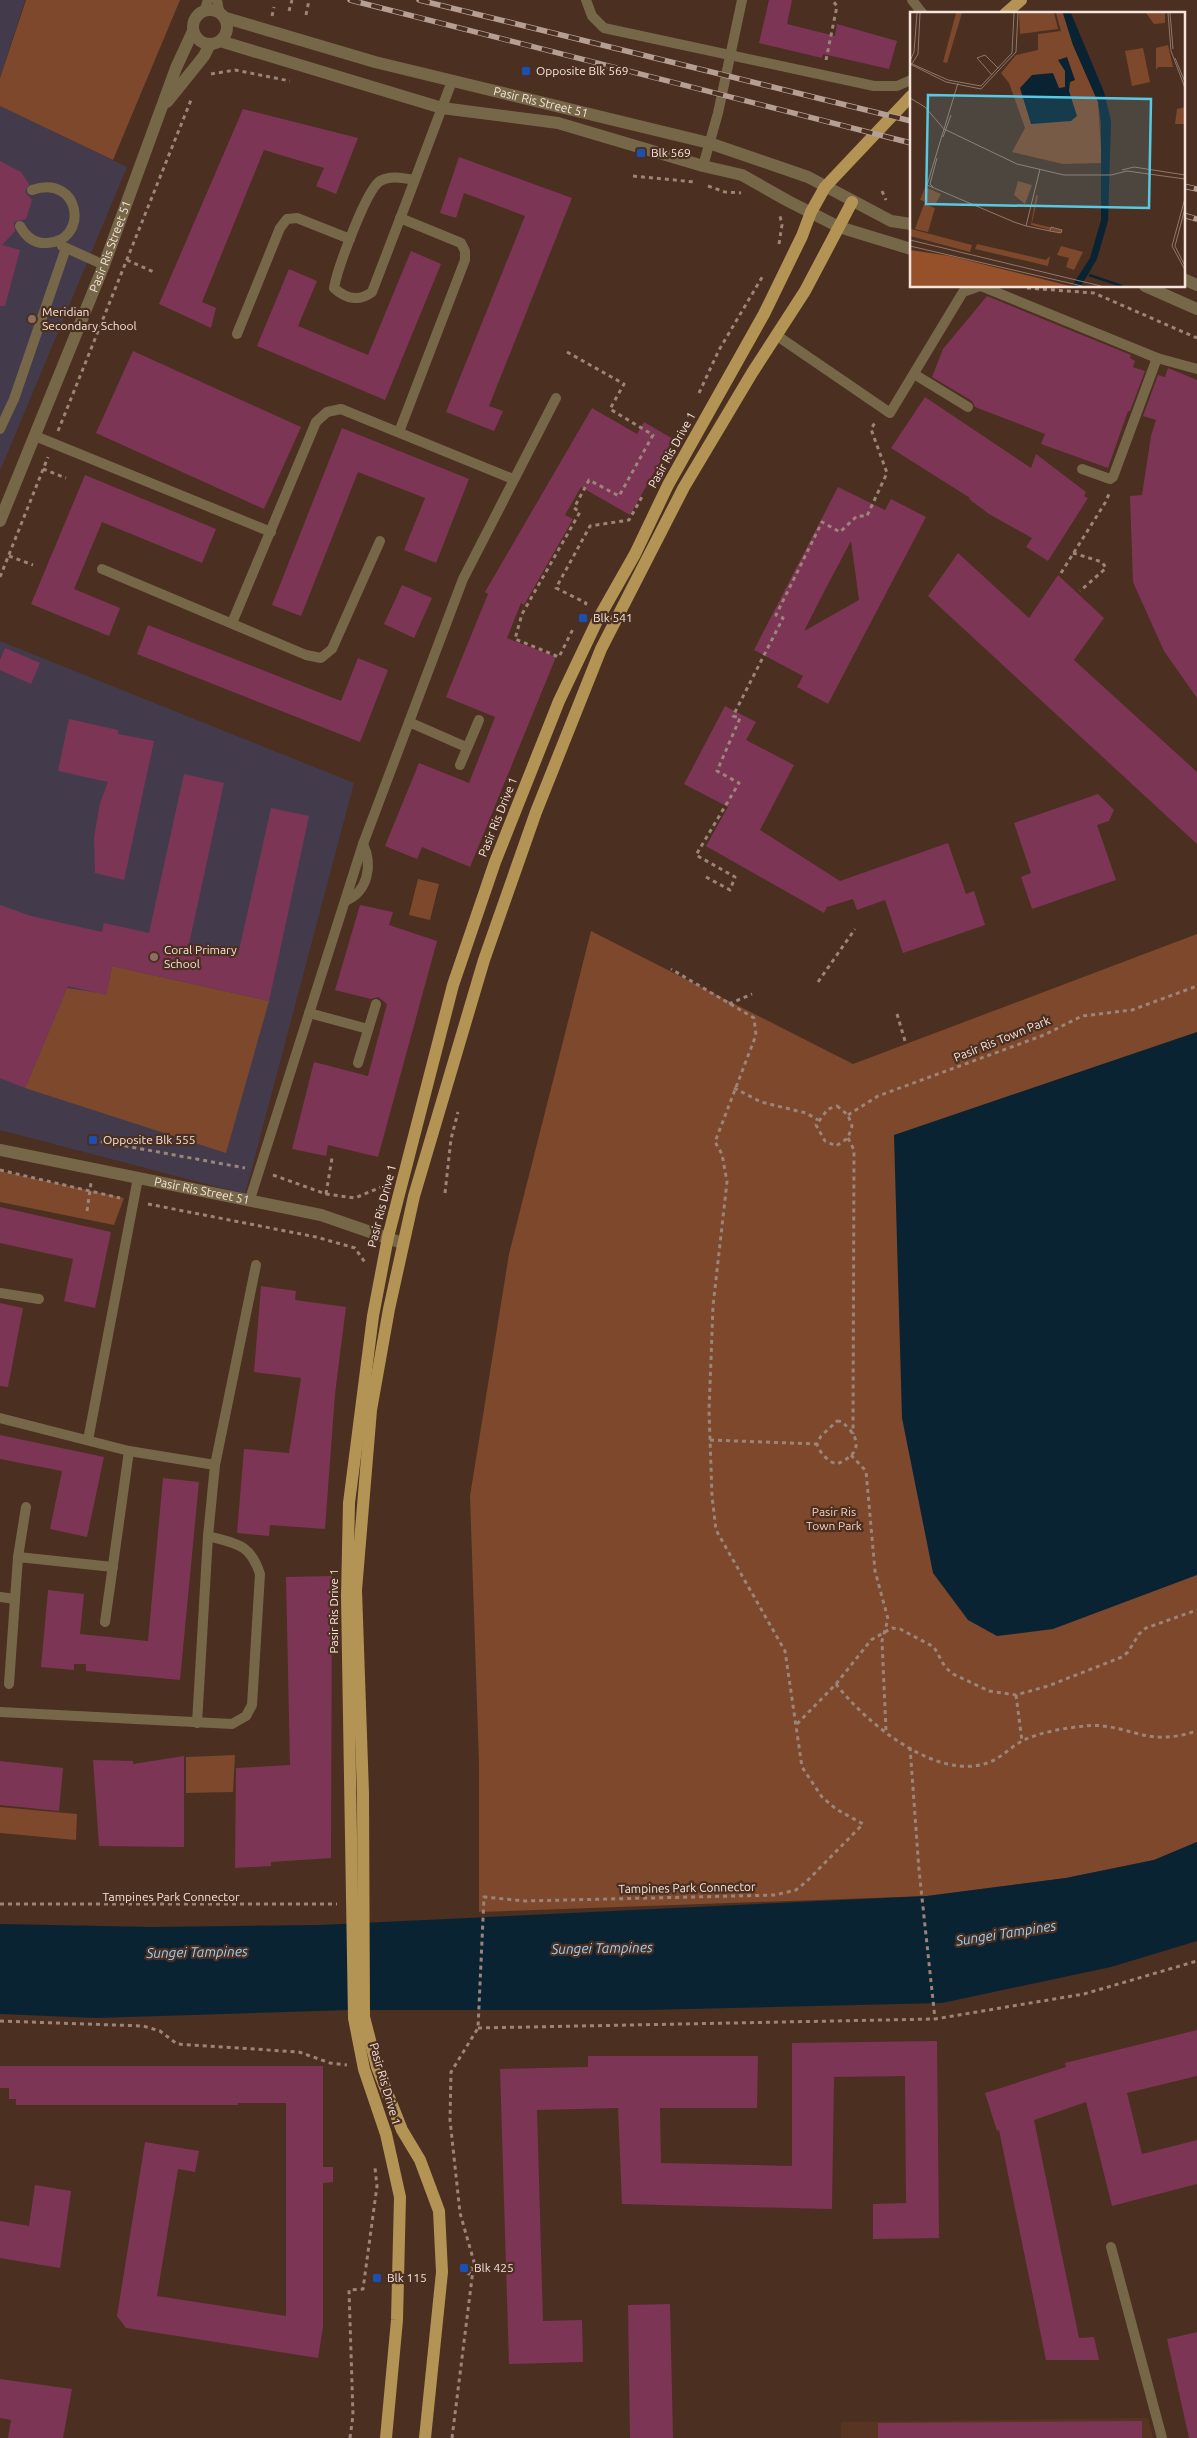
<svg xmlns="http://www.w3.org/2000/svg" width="1197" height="2438" viewBox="0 0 1197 2438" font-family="Ubuntu,sans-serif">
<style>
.built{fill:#583523}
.education{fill:#433b4c}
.green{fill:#7d482c}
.water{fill:#0a2333}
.building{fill:#7d3556;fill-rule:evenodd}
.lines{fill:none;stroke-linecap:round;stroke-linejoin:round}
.path{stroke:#9c8478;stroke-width:3;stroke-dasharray:4 4;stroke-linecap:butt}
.service{stroke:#766749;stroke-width:10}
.minor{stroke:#766749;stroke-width:12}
.primary{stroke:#b49454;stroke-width:12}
.rail-casing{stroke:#b59e93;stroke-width:5.5}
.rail{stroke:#4b2f21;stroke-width:4;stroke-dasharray:11;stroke-linecap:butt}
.transit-dot{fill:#1a4fb4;stroke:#4b2f21;stroke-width:2}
.education-dot{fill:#8d6e63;stroke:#4b2f21;stroke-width:2}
.labels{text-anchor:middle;stroke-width:4.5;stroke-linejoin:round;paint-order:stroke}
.poi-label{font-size:12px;fill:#f7e4db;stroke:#4b2f21;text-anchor:start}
.street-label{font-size:12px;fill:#f7e4db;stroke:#4b2f21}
.park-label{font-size:12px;fill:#fbd1bd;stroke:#4b2f21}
.water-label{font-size:14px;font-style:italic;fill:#98d2fa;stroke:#4b2f21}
.inset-river{fill:none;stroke:#0a2333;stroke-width:2.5}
.inset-road{fill:none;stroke:#90776b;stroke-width:1}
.view{fill:#58c9e3;fill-opacity:0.15;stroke:#58c9e3;stroke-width:2.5}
.inset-edge{fill:none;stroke:#f7e4db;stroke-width:2.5}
</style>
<rect width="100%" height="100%" fill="#4b2f21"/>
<polygon class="built" points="1148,2418 1153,2438 841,2438 841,2422"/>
<g class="education">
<polygon points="0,0 25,0 0,77"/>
<polygon points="0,106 127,167 0,471"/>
<polygon points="0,641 354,783 245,1194 0,1130"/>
</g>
<g class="green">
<polygon points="26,0 180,0 113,160 0,106 0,78"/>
<polygon points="418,879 439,884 430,920 409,915"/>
<polygon points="591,931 853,1064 1197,934 1197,1842 1154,1860 1066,1878 927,1896 479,1912 479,1763 470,1496 509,1254"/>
<polygon points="112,966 269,1001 226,1153 25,1088 67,988 106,994"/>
<polygon points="0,1171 124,1198 114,1225 0,1202"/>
<polygon points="235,1755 233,1792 186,1793 186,1757"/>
<polygon points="0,1807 77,1814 76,1840 0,1833"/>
</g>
<g class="water">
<polygon points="1197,1032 1197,1575 1053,1629 997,1636 968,1620 933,1573 902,1418 894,1135"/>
<polygon points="1197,1842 1197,1941 1111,1967 942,2003 646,2010 350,2010 96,2018 0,2014 0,1924 152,1927 319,1925 927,1896 1066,1878 1154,1860"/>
</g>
<g class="building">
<polygon points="769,0 792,0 787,24 835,36 837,24 897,41 889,69 823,54 822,58 759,43"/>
<polygon points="243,109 358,138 336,194 316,186 324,168 264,150 202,302 216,308 211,328 159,304"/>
<polygon points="459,157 572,198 489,406 503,411 494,431 446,412 525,216 464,193 456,218 440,213"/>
<polygon points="0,161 21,172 29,184 25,192 32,200 26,219 14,222 15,231 2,245 20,250 5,306 0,306"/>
<polygon points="411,251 441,264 385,400 257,346 289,269 317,281 298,326 368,355"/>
<polygon points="987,296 1131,355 1130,358 1135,361 1133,367 1145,371 1130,411 1128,411 1108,468 1041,444 1045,434 975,407 972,401 932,377 943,349"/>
<polygon points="133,351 301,427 264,509 96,433"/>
<polygon points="1168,368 1197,380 1197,698 1164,651 1133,582 1130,496 1142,495 1151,436 1156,420 1143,416 1158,375 1165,377"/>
<polygon points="925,397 1031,468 1036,454 1086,492 1084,496 1088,498 1048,561 1026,547 1032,538 989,514 969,499 970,498 891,448"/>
<polygon points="592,408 637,434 644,422 673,439 630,515 581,487 565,515 573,519 524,605 521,603 507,638 556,657 470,867 422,847 417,859 385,846 419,763 469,783 495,717 446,697 488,594 485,592"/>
<polygon points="342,428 469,479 436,563 404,550 425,498 358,472 301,616 272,605"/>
<polygon points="85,475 216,529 202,563 102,522 74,589 120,608 109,636 31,604"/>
<path d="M838,487L885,510L891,499L926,517L828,704L797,687L803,676L754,650ZM851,541L859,600L804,631L827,586Z"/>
<polygon points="958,553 1029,618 1058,575 1104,618 1074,660 1197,772 1197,844 928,596"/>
<polygon points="402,585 432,598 414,638 384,624"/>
<polygon points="148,625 341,701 358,658 388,670 360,742 137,654"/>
<polygon points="5,648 40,663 31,684 0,670 0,660"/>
<polygon points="725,706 756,722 746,740 794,765 760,830 840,881 948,843 966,894 974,891 985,925 903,953 885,900 857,910 853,899 827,907 824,913 706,846 728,807 684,784"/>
<polygon points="69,719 118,730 118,734 154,741 124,880 95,873 94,838 100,803 108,782 58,771"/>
<polygon points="184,774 224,783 189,944 238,955 271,808 309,816 269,1001 112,966 106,995 68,986 25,1088 0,1078 0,905 31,916 102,932 104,923 149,933"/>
<polygon points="1098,794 1114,810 1109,821 1097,825 1116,880 1032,909 1021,877 1031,873 1014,823"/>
<polygon points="360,905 393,912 389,925 437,941 378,1157 328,1145 326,1156 292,1149 314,1062 368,1076 387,1004 378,997 371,999 335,990"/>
<polygon points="0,1207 111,1232 95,1308 64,1301 73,1259 0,1243"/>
<polygon points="261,1286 296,1291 295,1300 346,1307 335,1394 325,1529 270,1525 269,1536 237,1533 244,1449 289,1453 301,1378 254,1372"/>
<polygon points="0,1303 23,1308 8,1387 0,1386"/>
<polygon points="0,1435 104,1457 87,1537 50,1529 62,1471 0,1459"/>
<polygon points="163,1478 199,1482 180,1680 86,1671 86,1664 74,1664 74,1670 41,1667 48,1590 84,1594 80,1634 148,1641"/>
<polygon points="332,1576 331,1858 271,1862 271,1866 235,1868 236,1768 290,1765 286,1577"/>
<polygon points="184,1756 184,1847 99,1846 93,1760 133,1761 133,1764"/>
<polygon points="0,1761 63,1768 59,1811 0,1805"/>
<polygon points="1197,2030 1197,2076 1127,2093 1142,2154 1197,2140 1197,2184 1112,2206 1086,2102 1034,2120 1079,2338 1094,2337 1099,2360 1046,2360 999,2130 997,2131 985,2093 1066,2067 1065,2063"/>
<polygon points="937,2041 939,2238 873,2239 873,2204 906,2203 905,2076 834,2077 832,2209 622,2204 618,2108 537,2110 543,2321 582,2320 583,2362 509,2364 500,2069 588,2067 588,2056 758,2056 757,2108 660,2108 661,2163 792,2166 792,2043"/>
<polygon points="0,2066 323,2066 323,2167 333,2167 333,2182 323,2183 323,2327 318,2358 126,2328 117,2316 145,2142 199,2151 195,2172 178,2169 157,2296 286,2316 286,2103 238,2103 238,2105 16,2105 16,2099 9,2099 9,2088 0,2088"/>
<polygon points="35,2185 71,2191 60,2268 0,2258 0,2221 29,2226"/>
<polygon points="670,2304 673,2438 630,2438 628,2305"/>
<polygon points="1197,2332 1197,2438 1189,2438 1167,2339"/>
<polygon points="0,2379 72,2389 63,2438 8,2438 11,2420 0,2418"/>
<polygon points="1142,2421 1142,2438 878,2438 878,2423"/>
</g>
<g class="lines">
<g class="path">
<polyline points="289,11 292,0"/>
<polyline points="306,15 309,0"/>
<polyline points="272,16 274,7"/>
<polyline points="826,60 837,6 832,0"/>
<polyline points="211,74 235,70 290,81"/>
<polyline points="633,176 695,182"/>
<polyline points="708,186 725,192 741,193"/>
<polyline points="882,191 886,200"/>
<polyline points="779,244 782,225 780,216"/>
<polyline points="127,260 156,273"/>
<polyline points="1027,288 1094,293 1197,338"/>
<polyline points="567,352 624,384 610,409 653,435 619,496 589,480 574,508 580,512 522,614 515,639 559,657 573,629"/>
<polyline points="699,393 719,350 764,274"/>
<polyline points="58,431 191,100"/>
<polyline points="43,469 66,478"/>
<polyline points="1073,553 1102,562 1106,568 1080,591"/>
<polyline points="9,556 33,565"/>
<polyline points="1061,573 1105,503 1109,494"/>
<polyline points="0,577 48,457"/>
<polyline points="585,605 586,603 556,588 590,526 629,520 643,495"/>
<polyline points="706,877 730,890 735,877 696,855 739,783 717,771 740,718 733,716 783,618 776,615 822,522 840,532 857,516 867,516 887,473 871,429 876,421"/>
<polyline points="818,982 855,929"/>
<polyline points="729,1004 752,994"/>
<polyline points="897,1014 905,1041"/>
<polyline points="734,1088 761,1102 806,1113 818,1120"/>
<polygon points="837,1106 848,1115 852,1126 848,1138 836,1146 825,1141 816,1125 828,1109"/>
<polyline points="848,1115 878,1096 1044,1035 1082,1016 1132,1010 1197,986"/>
<polyline points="848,1138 854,1150 853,1434"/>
<polyline points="93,1140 245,1168"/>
<polyline points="0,1170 120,1198"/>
<polyline points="273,1175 326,1194 355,1198 381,1187"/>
<polyline points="445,1193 451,1139 458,1112"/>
<polyline points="326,1194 332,1158"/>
<polyline points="148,1204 316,1237 355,1248 366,1264"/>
<polyline points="87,1211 91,1183"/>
<path d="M837,1421C843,1421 845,1425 850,1430C863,1446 854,1457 837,1464C828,1462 819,1452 817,1444L821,1436Z"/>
<polyline points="710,1440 817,1444"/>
<polyline points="851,1455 866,1471 875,1571 888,1619 882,1641 886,1731"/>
<path d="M836,1684C866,1723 938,1783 990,1762C1002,1757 1011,1747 1022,1741C1040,1732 1065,1728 1085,1726C1106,1723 1128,1732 1148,1736C1165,1739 1182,1736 1197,1731"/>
<polyline points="1016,1695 1022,1741"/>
<polyline points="797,1724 836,1684 871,1640 892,1628 900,1629 934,1647 945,1667 953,1674 989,1691 1016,1695 1048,1686 1122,1657 1128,1652 1139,1634 1146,1628 1197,1610"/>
<polyline points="910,1747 919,1870 935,2019"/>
<polyline points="0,1904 337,1904"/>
<polyline points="0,2021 143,2026 160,2031 177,2044 299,2052 330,2063 347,2065"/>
<polyline points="478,2028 935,2019 1084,1994 1197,1961"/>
<polyline points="468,2275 472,2267"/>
<polyline points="350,2438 353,2415 349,2290 363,2289 377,2186 375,2168"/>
<polyline points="452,2438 474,2262 460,2213 450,2120 451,2072 478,2028 484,1897 525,1901 775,1895 796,1890 807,1881 863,1824 836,1809 822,1797 802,1767 785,1651 716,1530 712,1496 709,1411 713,1306 727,1182 722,1154 715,1142 756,1035 754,1018 671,969"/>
</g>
<g class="service">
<polyline points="217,0 219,11"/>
<polyline points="586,0 592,16 604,28 874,86 897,86 911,80"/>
<polyline points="912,0 923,14"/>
<polyline points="205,9 208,0"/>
<polyline points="703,166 718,113 742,0"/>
<path d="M415,180C403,178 391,175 380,181C366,190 337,270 334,288C346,299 359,302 372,292C399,222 426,151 452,81"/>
<path d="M20,226C26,237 34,244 47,243C90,241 81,173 32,190"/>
<polyline points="62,246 104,265"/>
<polyline points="981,286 1157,358 1197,369"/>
<polyline points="237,334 280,228 287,219 297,218 350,239"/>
<polyline points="776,335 890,413 963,292 980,286"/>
<polyline points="914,374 968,407"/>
<polyline points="0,429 14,399 66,248"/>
<polyline points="399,432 465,260 465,251 461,243 400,218"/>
<polyline points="35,436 271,532"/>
<polyline points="1082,469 1110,479 1113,477 1157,358"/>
<polyline points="102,569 306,655 321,658 332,649 380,541"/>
<polyline points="232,623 316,422 327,412 341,409 513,479"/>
<polyline points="409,722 466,747"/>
<polyline points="460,765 479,720"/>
<path d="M345,901C368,892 373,865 363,844"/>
<polyline points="309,1013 368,1029"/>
<polyline points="358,1063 376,1004"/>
<polyline points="250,1199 363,844 463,579 556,398"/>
<polyline points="0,1293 39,1299"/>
<polyline points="0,1418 129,1451 215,1465"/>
<polyline points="88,1440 138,1178"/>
<polyline points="18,1557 26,1507"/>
<polyline points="0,1597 15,1599"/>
<polyline points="105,1622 129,1451"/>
<polyline points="9,1684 18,1557 113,1567"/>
<path d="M0,1712L232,1724L246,1716L252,1705L260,1574C250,1543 236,1544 208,1536"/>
<polyline points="197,1723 208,1536 215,1465 256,1265"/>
<polyline points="1111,2247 1162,2438"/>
</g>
<g class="minor">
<circle cx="210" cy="27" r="17"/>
<path id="s1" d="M226,18L375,62L709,143L808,177L891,221L911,224"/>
<polyline points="220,41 442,108 558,123 703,166 742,175 788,201 839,227 911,249"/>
<polyline points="167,102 204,56 210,44"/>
<polyline points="1183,279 1197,285"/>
<polyline points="1145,286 1197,309"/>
<path id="s2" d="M0,521L104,265L176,68L193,31"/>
<path id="s3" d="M0,1150L321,1215L402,1243"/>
</g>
<g class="primary">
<polyline points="1005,14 1021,0"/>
<polyline points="386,2438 397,2320 400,2197 386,2134 364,2069 354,2018 347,1596 349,1503 373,1316 388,1237 453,985 495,862 559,701 597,621 635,554 668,485 764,314 802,236 811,212 825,187 911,96"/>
<polyline points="425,2438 442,2272 439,2211 420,2160 402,2130 377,2067 364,2017 363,1793 356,1590 371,1410 389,1309 414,1196 484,960 536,812 601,649 684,487 752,373 805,291 852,202"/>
</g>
<defs>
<g id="rail">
<polyline points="350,0 911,143"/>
<polyline points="419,0 911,121"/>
<polyline points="1183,186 1197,189"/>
<polyline points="1183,215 1197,219"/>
</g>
</defs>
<use href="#rail" class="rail-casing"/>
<use href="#rail" class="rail"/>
</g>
<g class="transit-dot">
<rect x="521" y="66" width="10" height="10" rx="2.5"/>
<rect x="636" y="148" width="10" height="10" rx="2.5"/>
<rect x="578" y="613" width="10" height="10" rx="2.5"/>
<rect x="88" y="1135" width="10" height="10" rx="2.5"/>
<rect x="459" y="2263" width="10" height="10" rx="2.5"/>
<rect x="372" y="2273" width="10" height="10" rx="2.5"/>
</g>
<g class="education-dot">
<circle cx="32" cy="319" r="5"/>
<circle cx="154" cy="957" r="5"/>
</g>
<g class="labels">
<g class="poi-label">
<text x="536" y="75">Opposite Blk 569</text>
<text x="651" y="157">Blk 569</text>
<text x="42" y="316">Meridian<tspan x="42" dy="14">Secondary School</tspan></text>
<text x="593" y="622">Blk 541</text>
<text x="164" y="954">Coral Primary<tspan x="164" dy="14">School</tspan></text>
<text x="103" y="1144">Opposite Blk 555</text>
<text x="474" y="2272">Blk 425</text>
<text x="387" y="2282">Blk 115</text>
</g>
<g class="street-label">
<text dy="4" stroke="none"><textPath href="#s1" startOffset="326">Pasir Ris Street 51</textPath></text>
<text dy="4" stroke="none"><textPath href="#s2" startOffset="296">Pasir Ris Street 51</textPath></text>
<text transform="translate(672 450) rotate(-61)" y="4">Pasir Ris Drive 1</text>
<text transform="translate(498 817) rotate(-68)" y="4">Pasir Ris Drive 1</text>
<text transform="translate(1002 1039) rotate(-22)" y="4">Pasir Ris Town Park</text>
<text dy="4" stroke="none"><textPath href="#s3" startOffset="206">Pasir Ris Street 51</textPath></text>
<text transform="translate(382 1206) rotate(-76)" y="4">Pasir Ris Drive 1</text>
<text transform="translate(334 1611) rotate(-90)" y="4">Pasir Ris Drive 1</text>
<text transform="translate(687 1888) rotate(-1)" y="4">Tampines Park Connector</text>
<text x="171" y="1901">Tampines Park Connector</text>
<text transform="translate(385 2084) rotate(74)" y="4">Pasir Ris Drive 1</text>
</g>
<g class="park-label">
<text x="834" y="1516">Pasir Ris<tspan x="834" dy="14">Town Park</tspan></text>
</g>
<g class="water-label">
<text transform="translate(1006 1933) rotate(-9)" y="5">Sungei Tampines</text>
<text transform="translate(602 1948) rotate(-1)" y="5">Sungei Tampines</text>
<text transform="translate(197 1952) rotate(-1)" y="5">Sungei Tampines</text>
</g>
</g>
<g transform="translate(910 12)">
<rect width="275" height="275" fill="#4b2f21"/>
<path d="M46,1H52L37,51L33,50ZM109,1H144L148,17L110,22ZM146,1H153L163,33L188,90L192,151L153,152L102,140L115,116L99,71L91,61L106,43L128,38V22L151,19ZM236,1H255V11L244,12ZM258,33L263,55H248L246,58V36ZM233,36L240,70L222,74L215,39ZM275,95V112H265L267,97ZM108,169L122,173L115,192L104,183ZM15,175L31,182L25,193L10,188ZM126,183L128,184L122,211L152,218L151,221L121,213ZM14,192L25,196L18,220L5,217ZM1,217L62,233L60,240L0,224ZM67,232L136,248L140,244L138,254L65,237ZM151,234L173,240L164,258L156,255L159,246L147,243Z" fill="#7d482c"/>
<path d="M0,238L40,244L160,274H0Z" fill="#97512a"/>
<path d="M153,1H161L194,80L201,109L198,209L187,247L171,274H162L180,246L191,208V110L188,90L163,33ZM157,45L165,68L160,70L159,79L167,104L161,109L121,112L110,76L122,63L143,61L149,76L155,75V59L148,48Z" fill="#0a2333"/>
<path class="inset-river" d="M179,263L212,274"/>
<path class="inset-road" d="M258,1L261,39L275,76M260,1L263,37M265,46L275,70M0,49L4,40L7,1M0,51L38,68L71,74L102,41L104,1M2,53L36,70L71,77L106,40L108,1M0,55L8,42L10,1M82,63L67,46L75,43L88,56M48,71L17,173L104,210L116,214L140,219L151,221L152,218L141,215L140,219M0,86L15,95L34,117L107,152L154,163H201L217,159L275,167M33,125L41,103M212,158L224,155L275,163M23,175L20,172L27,146M275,186L262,234L275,258M275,196L265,234L275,254M116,214L130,157M0,228L191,274M0,234L172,274"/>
<path class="view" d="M18,83L241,87L239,196L16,192Z"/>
<rect width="275" height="275" class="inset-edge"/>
</g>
</svg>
